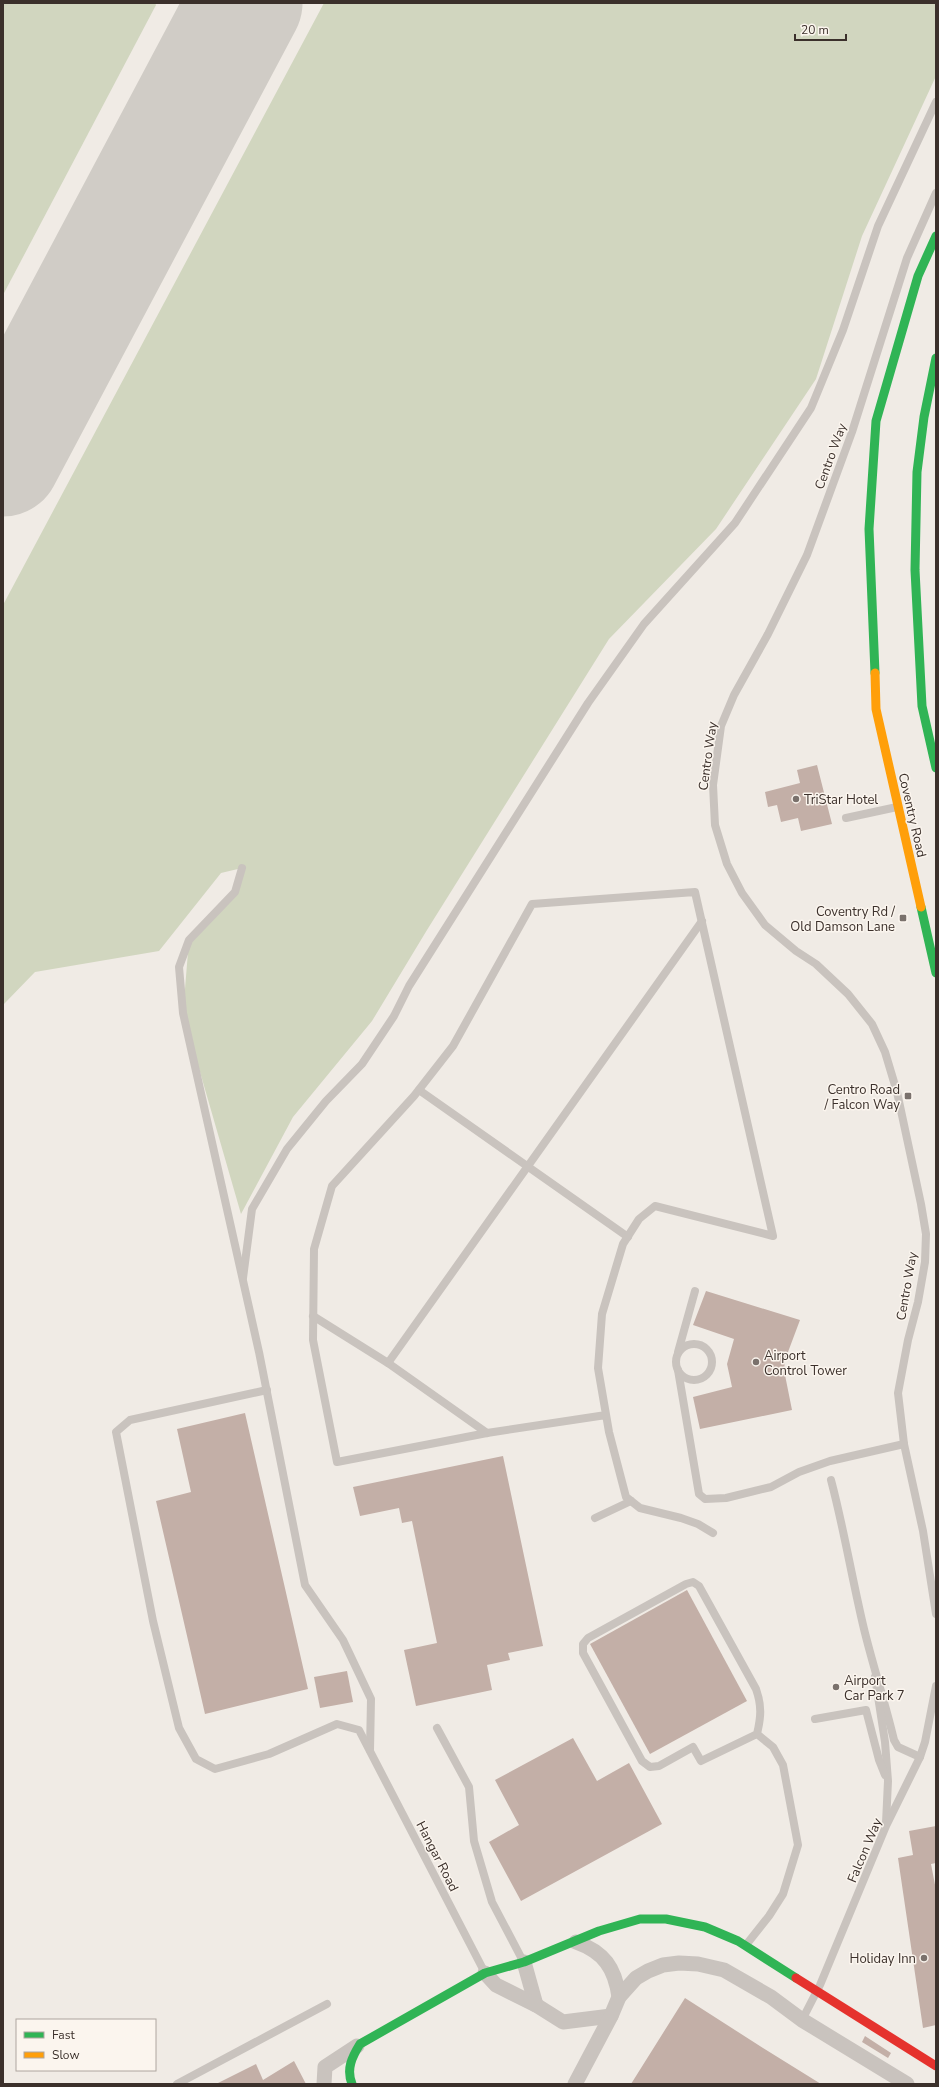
<svg xmlns="http://www.w3.org/2000/svg" width="939" height="2087" viewBox="0 0 939 2087" font-family="'Nunito Sans',sans-serif">
<style>
.green{fill:#d1d6bf}
.lines{fill:none;stroke-linecap:round;stroke-linejoin:round}
.taxiway{stroke:#d0ccc6;stroke-width:46}
.runway{stroke:#d0ccc6;stroke-width:115}
.building{fill:#c3afa7}
.lane{stroke:#c9c3be;stroke-width:8}
.street{stroke:#c9c3be;stroke-width:15}
.fast{stroke:#30b455;stroke-width:9}
.slow{stroke:#ff9f0a;stroke-width:9}
.jam{stroke:#e5322d;stroke-width:9}
.poi-dot{fill:#7a716c;stroke:#fbf5ee;stroke-width:1.5}
.labels{text-anchor:middle;stroke-width:3;stroke-linejoin:round;paint-order:stroke}
.street-label{font-size:13px;fill:#3b302b;stroke:#fbf5ee}
.poi-label{font-size:13px;fill:#3b302b;stroke:#fbf5ee;text-anchor:start}
</style>
<rect width="100%" height="100%" fill="#f0ebe5"/>
<g class="green">
<polygon points="3,3 155,3 156,5 3,295"/>
<polygon points="324,3 936,3 936,76 862,236 816,379 716,529 609,639 427,930 372,1021 293,1117 241,1214 183,1013 189,940 235,892 242,868 221,873 159,951 35,972 3,1005 3,605"/>
</g>
<g class="lines">
<polyline class="taxiway" points="222,47 225,27 224,3"/>
<polyline class="runway" points="3,459 245,3"/>
</g>
<g class="building">
<polygon points="817,765 832,824 801,831 798,818 781,822 777,805 768,807 765,792 800,783 797,770"/>
<polygon points="706,1291 800,1320 785,1360 784,1370 792,1410 700,1429 693,1397 732,1387 727,1364 734,1339 693,1325"/>
<polygon points="245,1413 308,1689 205,1714 156,1501 191,1492 177,1429"/>
<polygon points="503,1456 543,1646 508,1653 510,1660 487,1665 492,1690 416,1706 404,1650 437,1643 412,1521 402,1523 399,1508 360,1516 353,1487"/>
<polygon points="687,1590 747,1701 650,1754 590,1644"/>
<polygon points="347,1671 353,1702 320,1708 314,1677"/>
<polygon points="573,1738 597,1781 629,1763 662,1824 521,1901 489,1842 519,1825 495,1780"/>
<polygon points="936,1826 936,1863 931,1864 936,1890 936,2025 923,2028 898,1858 913,1855 909,1831"/>
<polygon points="685,1998 763,2048 821,2084 631,2084"/>
<polygon points="865,2036 891,2053 888,2058 862,2042"/>
<polygon points="294,2061 306,2084 216,2084 256,2064 263,2080"/>
</g>
<g class="lines">
<g class="lane">
<polyline points="936,193 907,258 852,432 807,555 768,634 734,695 721,726 713,785 715,825 727,864 742,893 765,925 796,951 816,964 848,994 872,1024 885,1052 897,1092 921,1204 926,1234 925,1262 918,1302 908,1340 898,1393 904,1444 923,1531 936,1614"/>
<polyline points="846,818 897,807"/>
<polyline points="242,868 235,892 189,940 179,967 183,1013 259,1352 305,1585 343,1640 371,1699 370,1750"/>
<polyline points="419,1090 628,1237"/>
<polyline points="243,1278 252,1209 287,1149 326,1101 362,1064 394,1016 409,986 588,703 644,624 735,523 811,408 843,330 878,226 936,102"/>
<polyline points="313,1316 388,1363 487,1433"/>
<circle cx="694" cy="1362" r="18"/>
<polyline points="678,1352 695,1291"/>
<polyline points="388,1363 702,921"/>
<polyline points="678,1370 699,1494 705,1499 726,1498 771,1487 799,1472 830,1461 904,1444"/>
<polyline points="267,1390 130,1420 116,1432 153,1621 179,1728 196,1759 215,1769 269,1754 337,1724 359,1730 485,1973"/>
<polyline points="606,1415 487,1433 337,1462 313,1340 314,1249 332,1186 414,1096 453,1046 532,904 695,892 773,1236 655,1206 639,1219 623,1244 602,1314 598,1368 609,1432 626,1497 640,1508 681,1518 698,1524 713,1533"/>
<path d="M831,1480C844,1529 852,1579 864,1629C873,1666 885,1702 894,1740L898,1747L920,1757"/>
<polyline points="595,1518 631,1501"/>
<polyline points="875,1677 885,1742 888,1781 886,1823"/>
<polyline points="815,1719 866,1710 879,1760 885,1775"/>
<polyline points="437,1728 469,1787 474,1841 492,1902 523,1961"/>
<path d="M746,1945L769,1916L783,1894L798,1845L783,1765L773,1747L757,1734L701,1761L693,1747L659,1766L650,1767L642,1761L583,1653V1644L588,1638L686,1584L693,1582L699,1586L756,1689C762,1706 761,1717 757,1734"/>
<polyline points="802,2020 820,1985 886,1826 920,1757 925,1742 936,1686"/>
<polyline points="177,2084 327,2004"/>
</g>
<g class="street">
<path d="M576,1942C604,1952 615,1968 619,1997"/>
<polyline points="524,1962 536,2005"/>
<polyline points="485,1973 496,1985 536,2005 563,2022 611,2016"/>
<polyline points="324,2084 325,2067 357,2046"/>
<polyline points="575,2084 611,2016 619,1997 636,1978 648,1971 663,1965 679,1963 698,1964 724,1970 771,1997 802,2020 907,2084"/>
</g>
<g class="fast">
<polyline points="936,358 924,417 917,472 915,570 922,706 936,768"/>
<polyline points="875,673 869,529 876,421 918,276 936,236"/>
<polyline points="921,907 936,973"/>
<path d="M352,2084C346,2069 352,2057 360,2044L485,1973L524,1962L599,1931L640,1919H666L705,1927L738,1941L796,1978"/>
</g>
<polyline class="slow" points="875,673 876,709 921,907"/>
<polyline class="jam" points="796,1978 936,2066"/>
</g>
<g class="poi-dot">
<circle cx="796" cy="799" r="4"/>
<rect x="899" y="914" width="8" height="8" rx="2"/>
<rect x="904" y="1092" width="8" height="8" rx="2"/>
<circle cx="756" cy="1362" r="4"/>
<circle cx="836" cy="1687" r="4"/>
<circle cx="924" cy="1958" r="4"/>
</g>
<g class="labels">
<g class="street-label">
<text transform="translate(830 456) rotate(-70)" y="5">Centro Way</text>
<text transform="translate(707 756) rotate(-82)" y="5">Centro Way</text>
<text transform="translate(913 815) rotate(77)" y="5">Coventry Road</text>
<text transform="translate(906 1286) rotate(-80)" y="5">Centro Way</text>
<text transform="translate(864 1850) rotate(-67)" y="5">Falcon Way</text>
<text transform="translate(438 1856) rotate(63)" y="5">Hangar Road</text>
</g>
<g class="poi-label">
<text x="804" y="804">TriStar Hotel</text>
<text x="895" y="916" text-anchor="end">Coventry Rd /<tspan x="895" dy="15">Old Damson Lane</tspan></text>
<text x="900" y="1094" text-anchor="end">Centro Road<tspan x="900" dy="15">/ Falcon Way</tspan></text>
<text x="764" y="1360">Airport<tspan x="764" dy="15">Control Tower</tspan></text>
<text x="844" y="1685">Airport<tspan x="844" dy="15">Car Park 7</tspan></text>
<text x="916" y="1963" text-anchor="end">Holiday Inn</text>
</g>
</g>
<rect width="939" height="2087" fill="none" stroke="#3b302b" stroke-width="8"/>
<rect x="16" y="2019" width="140" height="52" fill="#fbf5ee" stroke="#aea6a0"/>
<rect x="24" y="2032" width="20" height="6" fill="#30b455" stroke="#aea6a0"/>
<text x="52" y="2039" font-size="12" fill="#3b302b">Fast</text>
<rect x="24" y="2052" width="20" height="6" fill="#ff9f0a" stroke="#aea6a0"/>
<text x="52" y="2059" font-size="12" fill="#3b302b">Slow</text>
<path d="M795 34v6h51v-6" fill="none" stroke="#3b302b" stroke-width="2"/>
<text x="801" y="34" font-size="12" fill="#3b302b" stroke="#fbf5ee" stroke-width="3" paint-order="stroke">20 m</text>
</svg>
